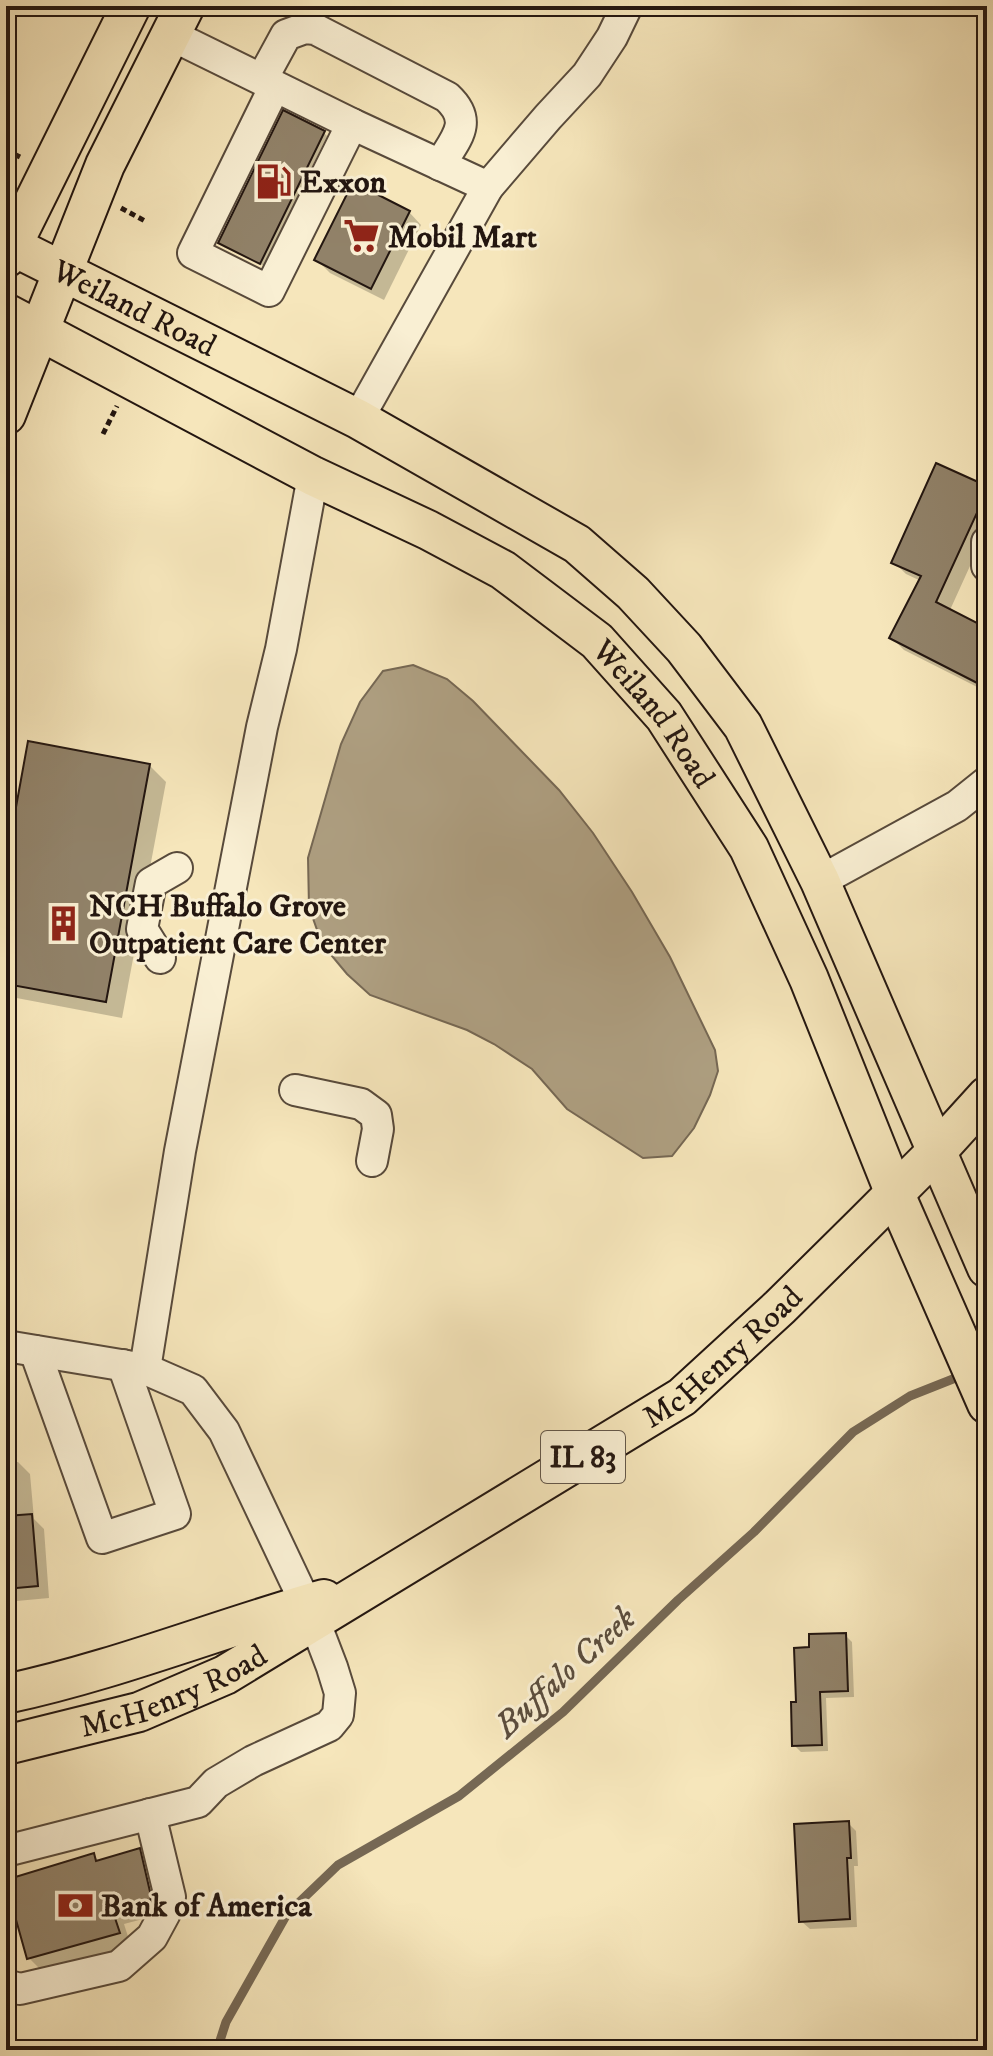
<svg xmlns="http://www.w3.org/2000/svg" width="993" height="2056" viewBox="0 0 993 2056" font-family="'IM FELL DW Pica',serif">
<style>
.water{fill:#ae9f81;stroke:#766854;stroke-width:2}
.shadow{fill:#0003}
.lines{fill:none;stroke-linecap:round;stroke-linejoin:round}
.stream{stroke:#766854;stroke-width:9}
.building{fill:#918269;stroke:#231610;stroke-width:2}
.minor-casing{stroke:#584a3b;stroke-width:34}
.major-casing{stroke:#231610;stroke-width:42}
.path{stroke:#231610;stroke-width:5;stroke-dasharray:6 4;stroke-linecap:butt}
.minor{stroke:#f9efd3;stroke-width:30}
.major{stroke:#f6e6bb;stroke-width:38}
.labels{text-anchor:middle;stroke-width:6;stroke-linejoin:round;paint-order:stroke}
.shield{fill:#f9efd3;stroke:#63574a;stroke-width:2}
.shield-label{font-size:30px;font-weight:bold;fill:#231610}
.poi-label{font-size:32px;font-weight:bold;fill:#231610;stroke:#f9efd3;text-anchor:start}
.street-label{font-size:32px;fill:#231610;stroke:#f9efd3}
.water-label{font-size:34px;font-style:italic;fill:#5b4d3d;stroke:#f9efd3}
</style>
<rect width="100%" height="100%" fill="#f6e6bb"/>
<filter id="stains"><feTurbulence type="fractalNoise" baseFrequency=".0025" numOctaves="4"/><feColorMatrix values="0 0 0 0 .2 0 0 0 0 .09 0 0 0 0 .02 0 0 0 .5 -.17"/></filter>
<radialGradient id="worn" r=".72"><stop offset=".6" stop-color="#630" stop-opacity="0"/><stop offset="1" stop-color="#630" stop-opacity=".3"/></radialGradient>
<polygon class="water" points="413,665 447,679 473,701 559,790 593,833 632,892 670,957 715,1050 718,1071 710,1095 694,1128 672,1156 643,1158 567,1109 532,1069 494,1044 467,1030 370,995 347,974 322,944 309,907 308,858 341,744 360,702 383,671"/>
<g class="shadow">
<polygon points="323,132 327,136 264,266 224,247 220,243"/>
<polygon points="409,212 421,225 384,300 330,273 317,260"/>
<polygon points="987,488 987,542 980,544 950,610 987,630 987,692 904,650 892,638 921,581 906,574 894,562"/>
<polygon points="149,765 166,782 122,1018 6,996 6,873"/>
<polygon points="6,1424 10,1462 18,1462 30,1474 34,1519 44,1529 49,1598 6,1602"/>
<polygon points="845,1635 852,1642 854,1697 826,1698 828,1751 801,1752 794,1745 798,1704 811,1649"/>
<polygon points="848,1823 856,1831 858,1866 854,1866 857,1927 810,1929 801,1921"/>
<polygon points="139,1850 152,1863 162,1914 124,1924 131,1946 42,1971 29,1958 93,1855 100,1862"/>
</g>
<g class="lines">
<polyline class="stream" points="217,2050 226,2022 287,1914 338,1865 459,1796 563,1712 678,1600 754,1532 853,1432 910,1396 963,1375"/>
</g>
<g class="building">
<polygon points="283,110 325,131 260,264 218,243"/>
<polygon points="353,182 410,211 371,289 314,260"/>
<polygon points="936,463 987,486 987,491 936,602 987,628 987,688 889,638 921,576 891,563"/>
<polygon points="28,741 150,764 106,1002 6,984 6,862"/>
<polygon points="32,1514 38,1586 6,1589 6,1516"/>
<polygon points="846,1633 848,1691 820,1692 822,1745 792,1746 791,1702 796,1702 794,1648 809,1647 809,1634"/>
<polygon points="849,1821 851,1858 847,1858 850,1919 799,1922 794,1824"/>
<polygon points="140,1848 151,1896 150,1902 113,1912 120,1933 27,1959 6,1884 12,1882 12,1878 94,1853 96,1861"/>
</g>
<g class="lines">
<defs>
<g id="minor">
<polyline points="171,35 352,124 269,291 193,253 275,86"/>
<path d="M262,79L286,35L305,28L315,29L447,97C474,122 456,138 440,165"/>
<polyline points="352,124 488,187"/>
<polyline points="358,419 488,187 548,117 587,75 612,37 627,6"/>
<polyline points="987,542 987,566"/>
<polyline points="820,881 957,806 987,782"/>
<polyline points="160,958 142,929 151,883 177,868"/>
<polyline points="295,1090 361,1104 376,1115 378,1129 372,1161"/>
<polyline points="6,1346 145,1369 193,1390 224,1431 306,1604"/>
<polyline points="35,1351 102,1538 175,1514 123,1365"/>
<polyline points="145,1369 180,1151 262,727 281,649 313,476"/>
<polyline points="6,1851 198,1802 216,1783 253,1761 329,1726 338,1715 340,1693 332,1667 314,1620"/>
<polyline points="6,1985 20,1989 119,1966 152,1937 165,1913 170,1897 150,1814"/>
</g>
<g id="major">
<path id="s1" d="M6,243L358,419L577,544L633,593L684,648L743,726L820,881L987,1268"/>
<polyline points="6,258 131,6"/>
<path id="s2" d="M6,313L313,476L428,530L503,570L597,641L664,716L749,848L809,979L895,1194L987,1404"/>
<polyline points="6,415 105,165 185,6"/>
<path d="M6,1694C114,1671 218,1629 324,1599"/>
<path id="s3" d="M6,1745L139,1712L225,1675L682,1397L780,1307L864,1224L937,1151L987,1096"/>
</g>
</defs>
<use href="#minor" class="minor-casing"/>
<use href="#major" class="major-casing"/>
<g class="path">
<polyline points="6,150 20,157"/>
<polyline points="121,208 145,221"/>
<polyline points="103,434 117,406"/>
</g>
<use href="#minor" class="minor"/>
<use href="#major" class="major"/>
</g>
<defs>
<symbol id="fuel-bare" viewBox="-9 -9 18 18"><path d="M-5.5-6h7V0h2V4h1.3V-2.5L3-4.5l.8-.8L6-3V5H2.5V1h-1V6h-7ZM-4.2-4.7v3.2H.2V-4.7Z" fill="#8f2418" stroke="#f9efd3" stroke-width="2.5" paint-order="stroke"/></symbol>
<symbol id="supermarket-bare" viewBox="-9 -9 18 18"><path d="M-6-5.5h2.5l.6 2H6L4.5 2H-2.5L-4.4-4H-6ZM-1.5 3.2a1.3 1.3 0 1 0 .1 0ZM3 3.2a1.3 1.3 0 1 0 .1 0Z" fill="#8f2418" stroke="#f9efd3" stroke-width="2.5" paint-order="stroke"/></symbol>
<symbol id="building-bare" viewBox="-9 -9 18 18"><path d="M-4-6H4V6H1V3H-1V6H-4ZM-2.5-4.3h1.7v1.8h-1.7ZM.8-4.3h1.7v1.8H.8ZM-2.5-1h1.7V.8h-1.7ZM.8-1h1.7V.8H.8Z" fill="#8f2418" stroke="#f9efd3" stroke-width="2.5" paint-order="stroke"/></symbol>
<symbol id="bank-bare" viewBox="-9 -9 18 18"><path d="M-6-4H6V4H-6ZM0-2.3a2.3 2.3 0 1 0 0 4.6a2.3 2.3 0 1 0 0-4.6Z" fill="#8f2418" stroke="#f9efd3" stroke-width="2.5" paint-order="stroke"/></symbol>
</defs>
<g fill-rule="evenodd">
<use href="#fuel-bare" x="248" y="156" width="51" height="51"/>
<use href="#supermarket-bare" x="336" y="210" width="51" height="51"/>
<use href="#building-bare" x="38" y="898" width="51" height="51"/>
<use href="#bank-bare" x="50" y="1880" width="51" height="51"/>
</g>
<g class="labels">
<rect class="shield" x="541" y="1431" width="84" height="52" rx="6"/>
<g class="shield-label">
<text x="583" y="1467">IL 83</text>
</g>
<g class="poi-label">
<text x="300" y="192">Exxon</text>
<text x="388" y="247">Mobil Mart</text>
<text x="89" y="916">NCH Buffalo Grove<tspan x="89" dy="37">Outpatient Care Center</tspan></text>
<text x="101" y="1916">Bank of America</text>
</g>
<g class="street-label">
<text dy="11" stroke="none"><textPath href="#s1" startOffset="144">Weiland Road</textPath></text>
<text dy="11" stroke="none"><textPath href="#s2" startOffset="770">Weiland Road</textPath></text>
<text dy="11" stroke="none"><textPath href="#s3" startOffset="822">McHenry Road</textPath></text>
<text dy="11" stroke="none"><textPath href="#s3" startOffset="176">McHenry Road</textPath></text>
</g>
<g class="water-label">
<text transform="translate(564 1671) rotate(-42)" y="12">Buffalo Creek</text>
</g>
</g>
<rect width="993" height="2056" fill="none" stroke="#f6e6bb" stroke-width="32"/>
<rect x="8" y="8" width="977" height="2040" fill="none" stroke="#231610" stroke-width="4"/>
<rect x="16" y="16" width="961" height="2024" fill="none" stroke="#231610" stroke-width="2"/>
<rect width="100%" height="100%" filter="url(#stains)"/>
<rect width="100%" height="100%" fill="url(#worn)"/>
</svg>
